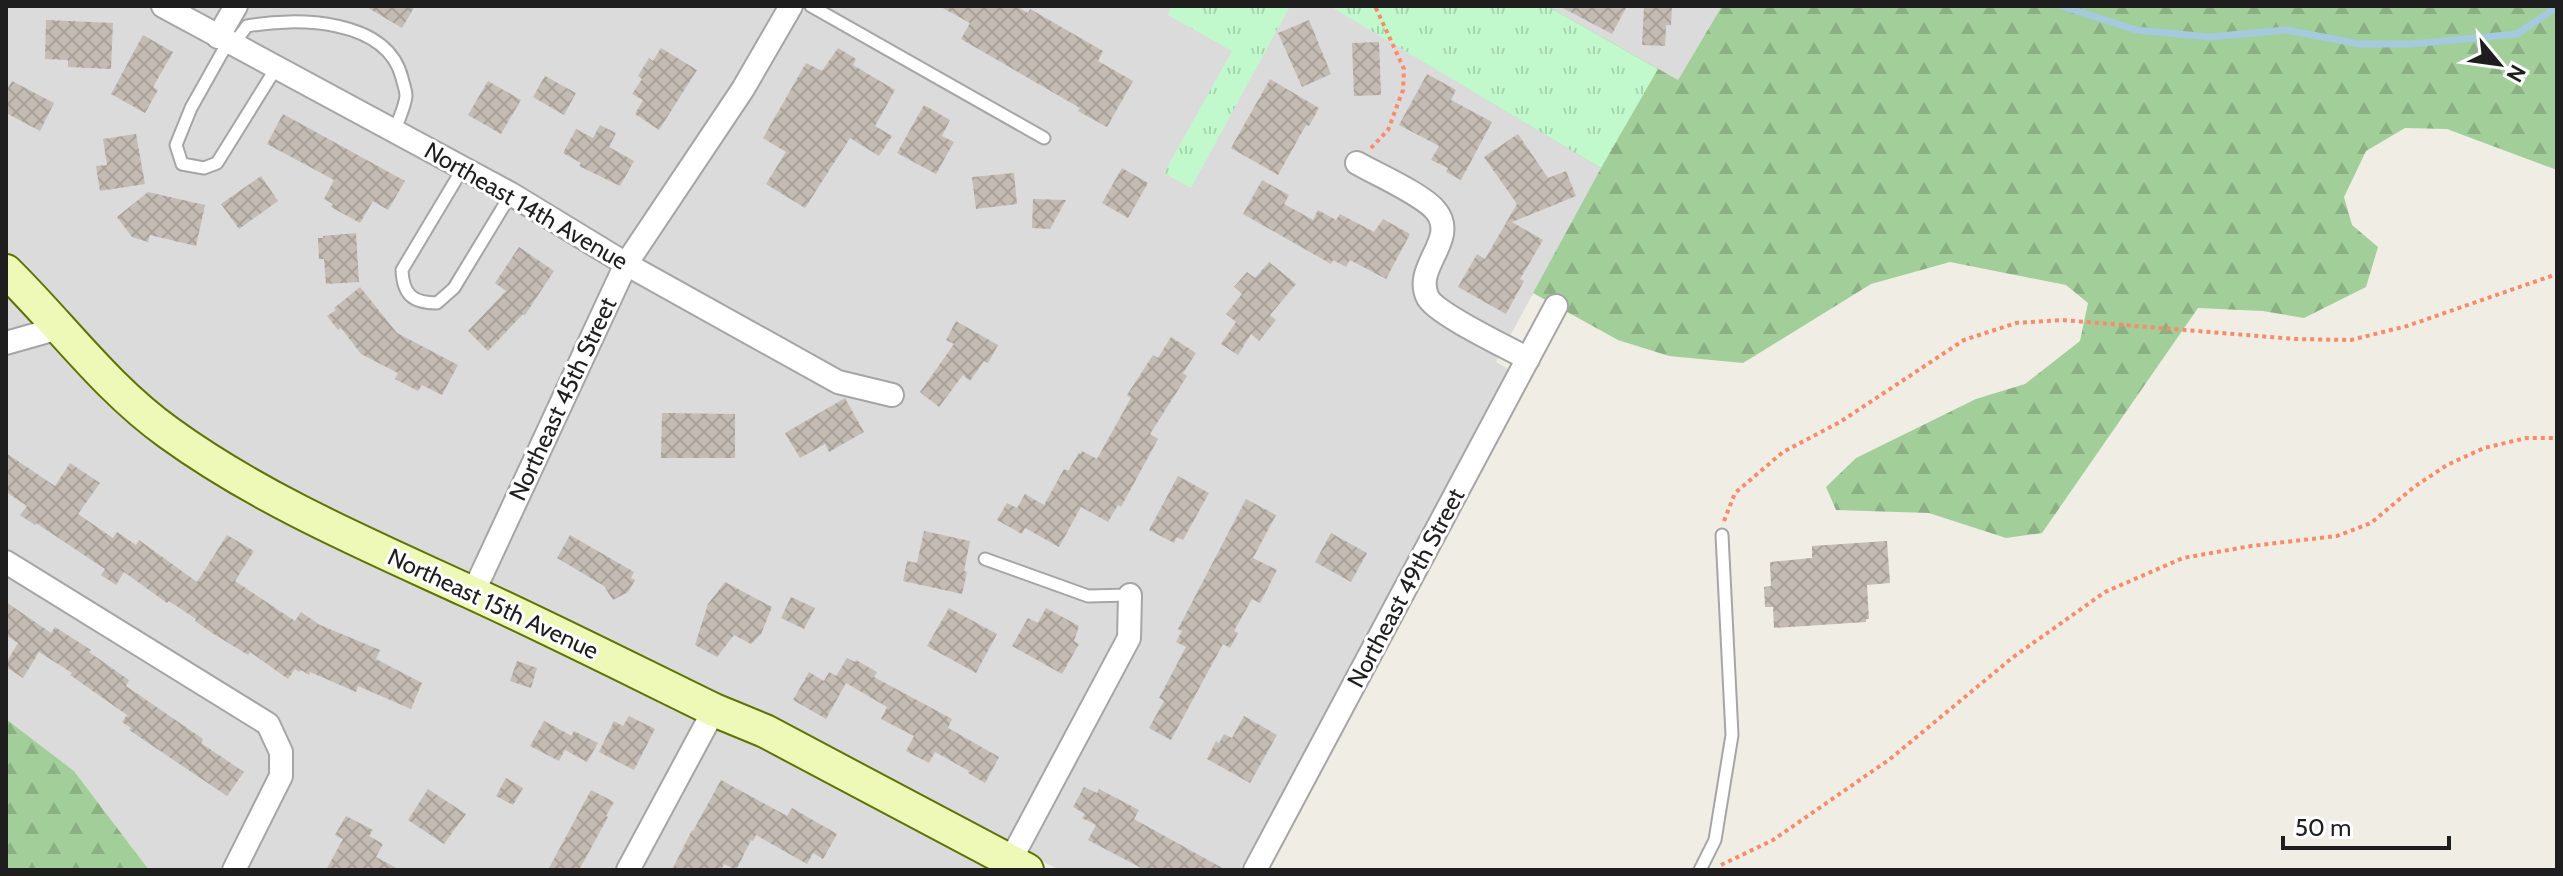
<svg xmlns="http://www.w3.org/2000/svg" width="2563" height="876" viewBox="0 0 2563 876" font-family="Cabin,sans-serif">
<style>
.residential{fill:#dcdbdb}
.forest{fill:url(#forest-firs)}
.park{fill:url(#park-tufts)}
.lines{fill:none;stroke-linecap:round;stroke-linejoin:round}
.stream{stroke:#a5c9dd;stroke-width:7}
.building{fill:url(#building-cross-hatch)}
.lane-casing{stroke:#a5a5a5;stroke-width:15}
.street-casing{stroke:#a5a5a5;stroke-width:26}
.secondary-casing{stroke:#5b7505;stroke-width:36}
.path{stroke:#f98b6b;stroke-width:4;stroke-dasharray:4 4;stroke-linecap:butt}
.lane{stroke:#fff;stroke-width:11}
.street{stroke:#fff;stroke-width:22}
.secondary{stroke:#eef9b8;stroke-width:32}
.labels{text-anchor:middle;stroke-width:6;stroke-linejoin:round;paint-order:stroke}
.street-label{font-size:24px;fill:#1e1e1e;stroke:#fff}
</style>
<defs>
<pattern id="forest-firs" width="22" height="20" patternUnits="userSpaceOnUse" patternTransform="scale(2)"><rect width="22" height="20" fill="#a2ce99"/><path d="M5 1l3.5 6h-7zM16 11l3.5 6h-7z" fill="#8bb083"/></pattern>
<pattern id="park-tufts" width="24" height="20" patternUnits="userSpaceOnUse" patternTransform="scale(2)"><rect width="24" height="20" fill="#c1f9cc"/><path d="M3 7l-1-3M5 7V3M7 7l1-3M15 17l-1-3M17 17v-4M19 17l1-3" fill="none" stroke="#a5d5af"/></pattern>
<pattern id="building-cross-hatch" width="8" height="8" patternUnits="userSpaceOnUse" patternTransform="scale(2)"><rect width="8" height="8" fill="#c4bcb3"/><path d="M0 0l8 8M0 8l8-8" fill="none" stroke="#a8a19a"/></pattern>
</defs>
<rect width="100%" height="100%" fill="#efede4"/>
<polygon class="residential" points="6,6 1722,6 1678,80 1657,69 1601,168 1496,362 1508,369 1241,870 1059,870 1027,853 1017,870 149,870 74,771 6,719"/>
<g class="forest">
<polygon points="1547,6 1678,80 1722,6 2557,6 2557,170 2447,129 2405,128 2366,151 2344,197 2352,225 2378,247 2366,287 2304,318 2263,311 2198,308 2042,533 2006,538 1929,513 1836,510 1826,487 1856,458 1976,399 2025,384 2080,341 2088,303 2066,285 1950,262 1871,284 1743,363 1669,356 1618,340 1533,293 1601,168 1403,49"/>
<polygon points="6,719 74,771 149,870 6,870"/>
</g>
<g class="park">
<polygon points="1171,6 1290,6 1191,188 1164,173 1232,51 1168,15"/>
<polygon points="1330,6 1547,6 1658,69 1601,168"/>
</g>
<g class="lines">
<polyline class="stream" points="2062,6 2136,30 2209,37 2286,30 2360,44 2411,44 2517,34 2557,7"/>
</g>
<g class="building">
<polygon points="365,6 415,6 402,28"/>
<polygon points="939,6 1016,6 1028,13 1030,9 1103,51 1098,61 1133,81 1107,127 1078,111 1080,108 961,39 970,23"/>
<polygon points="1559,6 1627,6 1612,34"/>
<polygon points="1644,6 1672,6 1671,25 1666,25 1665,46 1642,45"/>
<polygon points="46,20 113,23 111,69 68,67 68,60 45,59"/>
<polygon points="1309,20 1331,74 1302,87 1278,33"/>
<polygon points="143,35 173,52 153,87 158,90 145,113 111,94"/>
<polygon points="1379,42 1381,95 1354,96 1352,43"/>
<polygon points="661,48 697,70 659,130 635,114 643,100 632,94 642,79 638,76 649,58 653,61"/>
<polygon points="838,48 856,59 853,65 895,90 875,126 892,136 879,156 850,138 805,208 766,184 786,152 763,138 806,63 822,71"/>
<polygon points="1427,74 1456,90 1451,100 1492,122 1461,180 1446,172 1448,168 1431,160 1439,146 1399,125"/>
<polygon points="545,76 576,93 564,115 533,97"/>
<polygon points="1270,79 1319,108 1309,126 1306,125 1278,175 1231,148"/>
<polygon points="12,81 54,103 40,131 6,113 6,91"/>
<polygon points="488,81 521,100 501,134 468,115"/>
<polygon points="924,105 950,120 942,136 954,142 936,174 897,153"/>
<polygon points="283,114 405,181 388,210 373,201 360,223 331,207 333,204 324,199 334,180 267,144"/>
<polygon points="600,125 616,133 609,147 634,161 620,186 579,166 581,163 563,153 576,129 593,138"/>
<polygon points="136,134 145,184 100,191 96,166 107,165 103,139"/>
<polygon points="1518,134 1548,178 1566,171 1576,196 1512,222 1543,240 1520,279 1524,281 1506,314 1458,287 1477,254 1485,259 1517,204 1484,157"/>
<polygon points="1122,168 1148,183 1128,218 1102,203"/>
<polygon points="1014,173 1017,204 976,209 972,177"/>
<polygon points="261,176 278,201 239,229 221,204"/>
<polygon points="1262,180 1289,195 1284,204 1313,220 1318,210 1336,220 1340,214 1374,232 1383,219 1410,234 1386,279 1350,260 1346,267 1333,260 1331,264 1243,214"/>
<polygon points="148,192 205,205 196,246 150,235 148,242 132,237 117,217"/>
<polygon points="1033,199 1066,200 1050,229 1032,228"/>
<polygon points="356,233 359,282 326,284 324,259 319,259 318,238 323,238 323,236"/>
<polygon points="519,247 554,271 525,315 523,314 488,351 468,331 506,291 495,283"/>
<polygon points="1269,262 1296,284 1270,315 1276,320 1259,341 1251,334 1238,355 1221,344 1236,322 1226,314 1242,294 1234,287 1247,272 1255,278"/>
<polygon points="360,287 397,333 458,365 442,395 422,385 418,391 395,379 398,373 361,354 341,328 338,330 327,316 336,310 334,308"/>
<polygon points="956,321 998,345 988,363 984,361 970,381 963,375 939,407 920,392 954,344 946,340"/>
<polygon points="1171,337 1196,353 1183,373 1187,376 1150,434 1158,439 1121,507 1118,505 1108,522 1081,507 1059,547 1025,528 1022,534 997,520 1007,503 1017,508 1025,494 1044,505 1064,469 1068,471 1079,453 1081,454 1082,451 1097,459 1131,398 1127,395 1153,355 1158,358"/>
<polygon points="845,398 864,432 829,452 825,444 800,458 785,433"/>
<polygon points="662,413 735,414 735,458 661,458"/>
<polygon points="6,453 55,486 70,463 100,483 78,514 113,538 117,532 136,545 139,540 197,582 227,535 254,551 235,581 295,621 301,612 320,625 380,650 376,659 422,683 411,709 358,686 356,692 310,672 309,675 301,670 299,672 295,669 288,679 250,652 248,655 212,633 195,621 196,619 169,601 167,603 124,572 116,585 101,575 105,569 36,523 35,525 20,515 27,506 6,492"/>
<polygon points="1178,476 1209,493 1183,540 1177,537 1174,543 1149,530"/>
<polygon points="1246,499 1276,515 1253,558 1277,570 1260,603 1252,599 1234,631 1238,633 1230,648 1223,644 1171,740 1149,728 1164,701 1159,698 1186,647 1176,642 1182,631 1178,629"/>
<polygon points="924,531 970,541 964,571 967,572 962,594 903,581 907,561 917,563"/>
<polygon points="1331,533 1367,553 1351,582 1315,562"/>
<polygon points="570,535 634,572 631,578 635,580 628,592 613,600 604,586 557,558"/>
<polygon points="1887,541 1890,583 1867,585 1869,619 1866,619 1866,622 1774,628 1773,607 1765,607 1764,587 1771,586 1770,562 1812,558 1812,546"/>
<polygon points="725,582 772,607 761,634 751,644 734,635 717,657 695,645 708,604"/>
<polygon points="791,597 815,608 804,629 781,618"/>
<polygon points="6,602 51,633 55,627 91,650 89,652 129,680 126,686 203,739 201,743 244,772 227,796 129,730 131,728 122,722 127,715 70,675 72,673 39,652 23,678 6,667 6,663 18,643 6,635"/>
<polygon points="949,608 997,634 976,673 927,646"/>
<polygon points="1046,608 1079,626 1074,641 1079,644 1062,674 1012,646 1028,618 1038,623"/>
<polygon points="847,658 855,662 856,660 877,672 874,677 952,719 948,728 999,757 985,783 968,773 969,771 935,752 929,763 906,751 914,736 881,719 887,707 846,683 826,719 793,700 809,672 824,681 829,672 836,676"/>
<polygon points="517,661 537,668 531,688 510,681"/>
<polygon points="629,716 655,729 634,770 599,752 614,721 623,726"/>
<polygon points="1244,716 1277,735 1250,783 1207,759 1216,741 1219,743 1224,734 1232,738"/>
<polygon points="544,721 572,736 559,761 530,746"/>
<polygon points="574,731 598,743 587,762 565,750"/>
<polygon points="506,778 523,788 513,805 496,796"/>
<polygon points="721,780 787,816 792,808 837,834 823,859 813,853 807,864 756,835 753,841 751,840 736,870 724,864 721,870 672,870 692,830 693,831"/>
<polygon points="1084,787 1097,793 1099,789 1139,810 1134,819 1226,870 1145,870 1088,840 1096,825 1082,818 1085,814 1073,807"/>
<polygon points="428,789 466,814 444,844 408,820"/>
<polygon points="591,790 614,802 606,816 608,817 579,870 548,870"/>
<polygon points="346,816 373,830 369,836 383,844 376,857 400,870 326,870 343,839 335,835"/>
</g>
<g class="lines">
<defs>
<g id="lane">
<polyline points="811,6 1044,138"/>
<polyline points="228,42 191,108 176,145 182,164 204,168 217,163 276,68"/>
<path d="M233,45L247,26C296,17 387,18 402,78C403,83 406,90 406,96C405,107 398,120 395,131"/>
<path d="M463,168L402,270C403,295 413,303 437,303L454,288L511,194"/>
<polyline points="985,559 1088,596 1130,595"/>
<polyline points="1700,870 1715,840 1732,735 1722,535"/>
</g>
<g id="street">
<polyline points="163,6 511,194 626,264 838,382 892,395"/>
<polyline points="218,37 236,6"/>
<path d="M1357,163C1376,174 1424,195 1436,211C1459,240 1412,267 1428,298C1438,315 1507,347 1528,359"/>
<polyline points="6,343 59,328"/>
<polyline points="6,562 268,724 281,752 281,776 234,870"/>
<polyline points="473,593 626,264 743,89 791,6"/>
<polyline points="1010,861 1129,638 1130,595"/>
<polyline points="628,870 714,710"/>
<polyline points="1255,870 1556,306"/>
</g>
<path id="secondary" d="M6,271C61,325 106,388 169,433C260,499 366,544 468,591C551,629 632,670 714,710L765,731L1027,870"/>
</defs>
<use href="#lane" class="lane-casing"/>
<use href="#street" class="street-casing"/>
<use href="#secondary" class="secondary-casing"/>
<g class="path">
<polyline points="1371,148 1388,130 1403,90 1404,69 1375,6"/>
<polyline points="1724,521 1735,493 1783,452 1840,422 1964,340 2016,323 2062,320 2295,339 2351,340 2407,326 2557,274"/>
<polyline points="1721,865 1773,840 1890,759 2012,658 2105,592 2183,558 2251,546 2337,536 2371,523 2414,487 2447,465 2484,448 2526,438 2557,438"/>
</g>
<use href="#lane" class="lane"/>
<use href="#street" class="street"/>
<use href="#secondary" class="secondary"/>
</g>
<g class="labels">
<g class="street-label">
<text transform="translate(526 206) rotate(30)" y="8">Northeast 14th Avenue</text>
<text transform="translate(563 399) rotate(-65)" y="8">Northeast 45th Street</text>
<text transform="translate(1406 588) rotate(-62)" y="8">Northeast 49th Street</text>
<text transform="translate(493 604) rotate(25)" y="8">Northeast 15th Avenue</text>
</g>
</g>
<rect width="2563" height="876" fill="none" stroke="#1e1e1e" stroke-width="16"/>
<g transform="translate(2499 64) rotate(119)" stroke="#ffffff" stroke-width="6" paint-order="stroke">
<path d="M0-6L14 30L0 20L-14 30Z" fill="#1e1e1e"/>
<text y="-12" font-size="22" font-weight="bold" text-anchor="middle" fill="#1e1e1e">N</text>
</g>
<path d="M2283 836v12h166v-12" fill="none" stroke="#1e1e1e" stroke-width="4"/>
<text x="2295" y="836" font-size="24" fill="#1e1e1e" stroke="#ffffff" stroke-width="6" paint-order="stroke">50 m</text>
</svg>
